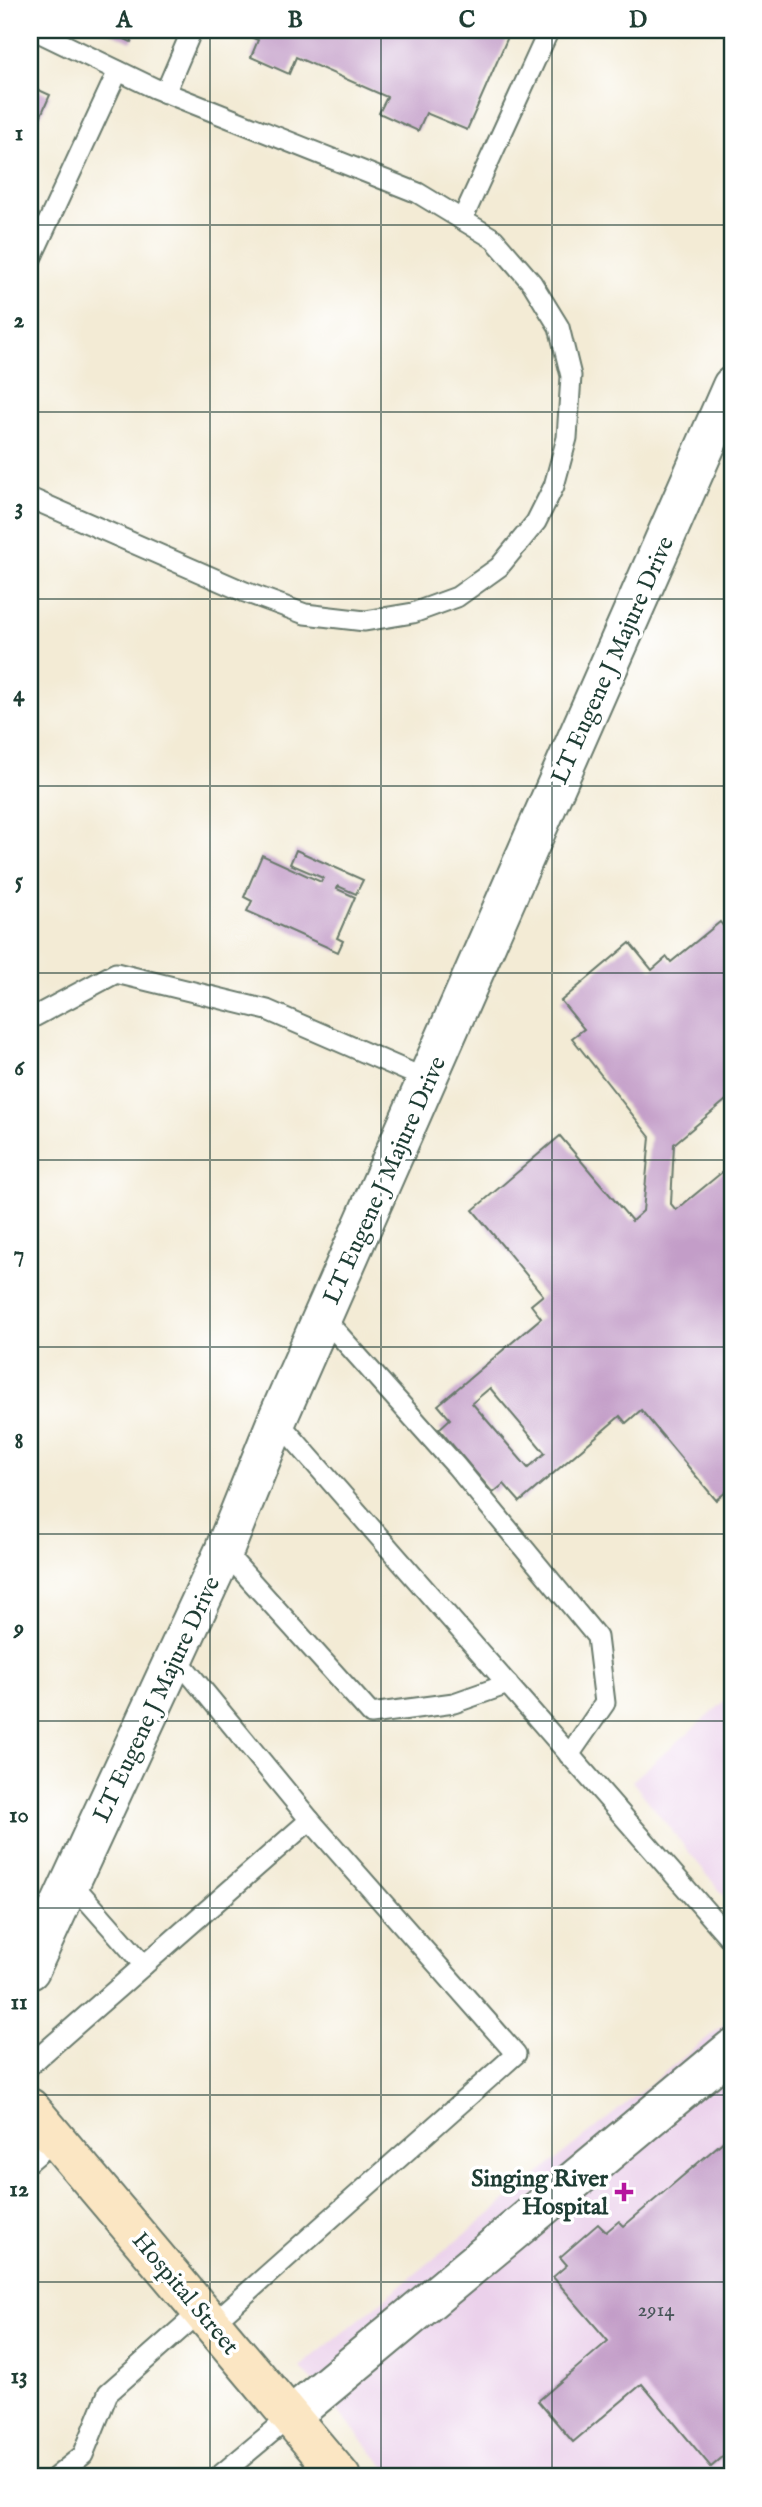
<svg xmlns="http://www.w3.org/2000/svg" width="762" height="2507" viewBox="0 0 762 2507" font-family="'IM FELL English',serif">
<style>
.built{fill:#ebd1eb}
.building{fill:#c39dc8;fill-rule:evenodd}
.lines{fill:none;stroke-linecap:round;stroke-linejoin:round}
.lane-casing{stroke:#697a6c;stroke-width:23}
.street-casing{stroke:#697a6c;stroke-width:42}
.secondary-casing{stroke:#697a6c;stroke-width:42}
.lane{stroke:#fff;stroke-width:19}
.street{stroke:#fff;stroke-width:38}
.secondary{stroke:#fbe6c3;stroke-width:38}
.grid{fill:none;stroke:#1f3d34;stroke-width:2;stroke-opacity:0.55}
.poi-dot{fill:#b5179e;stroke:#fff;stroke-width:2.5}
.labels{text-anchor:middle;stroke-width:7;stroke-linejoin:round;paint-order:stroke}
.number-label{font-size:21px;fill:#485559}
.street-label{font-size:24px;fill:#1f3d34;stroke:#fff}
.poi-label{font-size:24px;font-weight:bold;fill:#1f3d34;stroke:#fff;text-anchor:end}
.neatline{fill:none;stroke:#1f3d34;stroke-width:2.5}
.grid-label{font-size:23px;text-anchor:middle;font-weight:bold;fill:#1f3d34}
</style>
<rect width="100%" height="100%" fill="#fff"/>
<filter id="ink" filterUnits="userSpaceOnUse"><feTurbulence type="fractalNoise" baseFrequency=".0143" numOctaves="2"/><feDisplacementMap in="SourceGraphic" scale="14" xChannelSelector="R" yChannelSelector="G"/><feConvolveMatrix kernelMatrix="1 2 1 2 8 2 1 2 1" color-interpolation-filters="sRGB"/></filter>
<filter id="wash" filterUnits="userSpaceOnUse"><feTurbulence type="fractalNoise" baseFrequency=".00686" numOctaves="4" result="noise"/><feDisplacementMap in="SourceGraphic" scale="28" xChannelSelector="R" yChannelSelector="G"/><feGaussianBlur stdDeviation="1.57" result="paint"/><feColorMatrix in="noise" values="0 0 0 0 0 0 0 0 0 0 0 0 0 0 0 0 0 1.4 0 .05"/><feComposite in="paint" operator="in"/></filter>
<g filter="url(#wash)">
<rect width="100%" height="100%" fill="#f3ebd5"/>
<g class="built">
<polygon points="732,1695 732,1906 632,1781"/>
<polygon points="732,2018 732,2477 394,2477 300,2367"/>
</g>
<g id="blocks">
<g class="building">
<polygon points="105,30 137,30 131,42"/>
<polygon points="257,30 511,30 467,130 426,113 418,131 379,113 387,97 296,57 289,74 251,57 258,40 253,38"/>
<polygon points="30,86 50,95 30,140"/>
<polygon points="296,850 363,880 356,894 338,886 337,889 355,897 337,938 343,941 338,952 247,911 252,901 244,897 262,855 321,882 323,878 290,864"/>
<path d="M720,922L732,937V1076L726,1082L732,1090V1095L674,1144L671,1204L676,1210L732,1164V1335L730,1337L732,1340V1487L716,1500L641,1410L626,1423L620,1416L520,1502L504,1484L493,1493L439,1429L450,1419L438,1405L541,1318L531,1305L543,1295L473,1210L560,1136L632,1221L643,1211L650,1137L572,1038L584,1029L561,1001L630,943L652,970L667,957L671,962ZM490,1388L545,1453L528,1468L472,1403Z"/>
<polygon points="732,2134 732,2449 711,2467 642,2384 573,2442 538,2401 608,2341 553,2277 567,2265 560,2257 598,2224 606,2232 619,2221 624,2226"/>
</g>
</g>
</g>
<g filter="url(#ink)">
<use href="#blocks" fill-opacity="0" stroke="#697a6c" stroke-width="2"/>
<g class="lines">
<defs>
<g id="lane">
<polyline points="165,93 192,30"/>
<polyline points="462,220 549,30"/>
<polyline points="30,261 118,71"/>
<polyline points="30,498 245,592 305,614 365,621 413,613 457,597 499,567 536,522 554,486 567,438 571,376 559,327 532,283 494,239 418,193 154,88 34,30"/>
<polyline points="30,1019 116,973 267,1010 428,1080"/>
<polyline points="323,1317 456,1466 597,1637 605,1703 569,1755"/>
<polyline points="277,1420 732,1941"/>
<polyline points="224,1551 371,1714 454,1703 508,1684"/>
<polyline points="175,1656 310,1820"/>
<polyline points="71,1882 144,1965"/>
<polyline points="30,2065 310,1820 516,2054 212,2324"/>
<polyline points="30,2161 56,2139"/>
<polyline points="56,2477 83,2455 108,2393 201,2311"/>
<polyline points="218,2477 290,2417"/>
</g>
<g id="street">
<polyline points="30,1970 224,1551 277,1420 732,386"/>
<polyline points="290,2417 732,2049"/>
</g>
<polyline id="secondary" points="30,2108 341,2477"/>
</defs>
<use href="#lane" class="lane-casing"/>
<use href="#street" class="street-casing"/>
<use href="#secondary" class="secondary-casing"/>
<use href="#lane" class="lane"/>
<use href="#street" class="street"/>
<use href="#secondary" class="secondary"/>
</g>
</g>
<path class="grid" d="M210,30V2477M381,30V2477M552,30V2477M30,225H732M30,412H732M30,599H732M30,786H732M30,973H732M30,1160H732M30,1347H732M30,1534H732M30,1721H732M30,1908H732M30,2095H732M30,2282H732"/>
<path class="poi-dot" d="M620.5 2181.5h7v7h7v7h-7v7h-7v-7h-7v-7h7z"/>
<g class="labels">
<g class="number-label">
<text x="656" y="2316">2914</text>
</g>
<g class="street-label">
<text transform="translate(612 660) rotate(-66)" y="8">LT Eugene J Majure Drive</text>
<text transform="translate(384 1180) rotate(-66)" y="8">LT Eugene J Majure Drive</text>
<text transform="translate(156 1699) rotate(-65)" y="8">LT Eugene J Majure Drive</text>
<text transform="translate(186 2293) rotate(50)" y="8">Hospital Street</text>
</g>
<g class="poi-label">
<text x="608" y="2186">Singing River<tspan x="608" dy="28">Hospital</tspan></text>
</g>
</g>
<rect width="762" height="2507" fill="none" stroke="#fff" stroke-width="77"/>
<rect x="38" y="38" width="686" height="2430" class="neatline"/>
<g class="grid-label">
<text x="124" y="27">A</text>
<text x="295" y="27">B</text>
<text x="467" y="27">C</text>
<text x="638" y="27">D</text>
<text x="19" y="140">1</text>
<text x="19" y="327">2</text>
<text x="19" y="514">3</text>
<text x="19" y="701">4</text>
<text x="19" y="888">5</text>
<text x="19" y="1075">6</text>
<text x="19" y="1261">7</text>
<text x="19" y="1448">8</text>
<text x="19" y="1635">9</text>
<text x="19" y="1822">10</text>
<text x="19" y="2009">11</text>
<text x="19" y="2196">12</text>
<text x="19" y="2383">13</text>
</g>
</svg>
